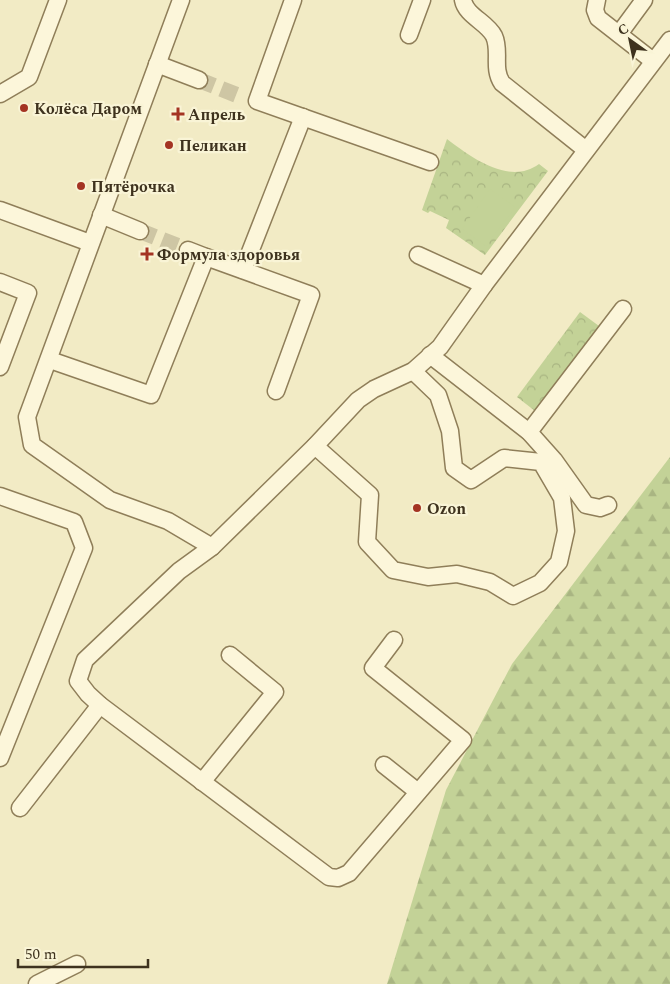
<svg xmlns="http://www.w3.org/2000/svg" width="670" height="984" viewBox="0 0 670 984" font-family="Spectral,serif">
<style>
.forest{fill:url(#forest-firs)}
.park{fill:url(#park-crowns)}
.garden{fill:#c3d297}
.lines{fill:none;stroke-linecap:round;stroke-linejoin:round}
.minor-tunnel{stroke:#cec6a4;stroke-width:16;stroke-dasharray:16 8;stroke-linecap:butt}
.minor-casing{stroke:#8f7e59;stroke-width:19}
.minor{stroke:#fcf6da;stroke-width:16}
.poi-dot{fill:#a43423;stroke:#f9f4d6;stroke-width:2}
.labels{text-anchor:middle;stroke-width:4.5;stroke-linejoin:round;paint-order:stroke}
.poi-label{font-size:16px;font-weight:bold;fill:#3e321e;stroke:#f9f4d6;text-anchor:start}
</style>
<defs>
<pattern id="forest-firs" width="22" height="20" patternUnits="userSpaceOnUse" patternTransform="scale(1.25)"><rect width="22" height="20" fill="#c3d297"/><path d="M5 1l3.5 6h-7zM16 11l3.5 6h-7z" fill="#a9b582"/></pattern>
<pattern id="park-crowns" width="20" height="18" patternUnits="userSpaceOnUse" patternTransform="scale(1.25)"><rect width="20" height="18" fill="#c3d297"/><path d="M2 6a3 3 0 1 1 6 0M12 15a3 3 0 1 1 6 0" fill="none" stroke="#a9b582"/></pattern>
</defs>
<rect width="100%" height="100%" fill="#f2ebc5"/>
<polygon class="forest" points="670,457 670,984 387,984 446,790 512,664"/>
<g class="park">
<path d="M447,139C471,157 509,186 539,164L548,171L485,255L446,228L449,220L430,211L428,213L422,210Z"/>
<polygon points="580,312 599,326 535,411 517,397"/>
</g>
<polygon class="garden" points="490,189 515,207 486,246 462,229"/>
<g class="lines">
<g class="minor-tunnel">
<polyline points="199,80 242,97"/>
<polyline points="140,231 188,250"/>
</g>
<defs>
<g id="minor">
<polyline points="181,0 27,417 32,445 110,500 168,521 212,547"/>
<polyline points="293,0 257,101 430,162"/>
<path d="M463,0C466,16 487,22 494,36C501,51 492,68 502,83L586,150"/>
<polyline points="597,0 595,10 598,18 653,61"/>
<polyline points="619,34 644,0"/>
<polyline points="409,35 422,0"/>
<polyline points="157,64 199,80"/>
<polyline points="0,94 29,77 58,0"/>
<polyline points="0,210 90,243"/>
<polyline points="101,215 140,231"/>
<polyline points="188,250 206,257"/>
<polyline points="243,270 303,117"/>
<polyline points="0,282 28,293 0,367"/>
<polyline points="484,285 670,40"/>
<polyline points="430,355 529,432 554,460 586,505 600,508 608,505"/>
<polyline points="50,360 151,395 206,257 311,295 276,391"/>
<polyline points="529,432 623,309"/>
<polyline points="315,446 370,495 367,542 393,570 428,577 457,574 490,582 513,596 540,583 559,562 566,531 562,498 541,462 504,458 471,480 454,468 450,431 438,395 413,371"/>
<polyline points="0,496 74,522 84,548 0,758"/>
<polyline points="394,640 373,668 463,740 349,873 338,878 329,877 100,705 88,694 78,681 85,660 179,571 212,547 315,446 358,400 374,389 413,371 440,347 484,285 418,255"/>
<polyline points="384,765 418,792"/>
<polyline points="202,782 275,692 230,655"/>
<polyline points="20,808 100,705"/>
<polyline points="37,984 77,964"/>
</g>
</defs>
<use href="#minor" class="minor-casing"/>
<use href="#minor" class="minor"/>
</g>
<g class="poi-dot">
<circle cx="24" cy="108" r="5"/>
<path d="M175.5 106.5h5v5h5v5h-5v5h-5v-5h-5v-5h5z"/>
<circle cx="169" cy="145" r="5"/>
<circle cx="81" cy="186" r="5"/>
<path d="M144.5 246.5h5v5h5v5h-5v5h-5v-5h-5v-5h5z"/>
<circle cx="417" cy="508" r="5"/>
</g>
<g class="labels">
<g class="poi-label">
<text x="34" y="114">Колёса Даром</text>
<text x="188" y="120">Апрель</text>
<text x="179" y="151">Пеликан</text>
<text x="91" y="192">Пятёрочка</text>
<text x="157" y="260">Формула здоровья</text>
<text x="427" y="514">Ozon</text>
</g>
</g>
<g transform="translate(630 40) rotate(327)" stroke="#f9f4d6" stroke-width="4" paint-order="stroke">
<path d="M0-4L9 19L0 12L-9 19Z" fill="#3e321e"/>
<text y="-8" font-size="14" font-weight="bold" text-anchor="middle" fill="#3e321e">С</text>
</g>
<path d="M18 959v8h130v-8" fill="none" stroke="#3e321e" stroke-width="2.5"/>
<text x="25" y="959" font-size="15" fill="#3e321e" stroke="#f9f4d6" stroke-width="4" paint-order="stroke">50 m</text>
</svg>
